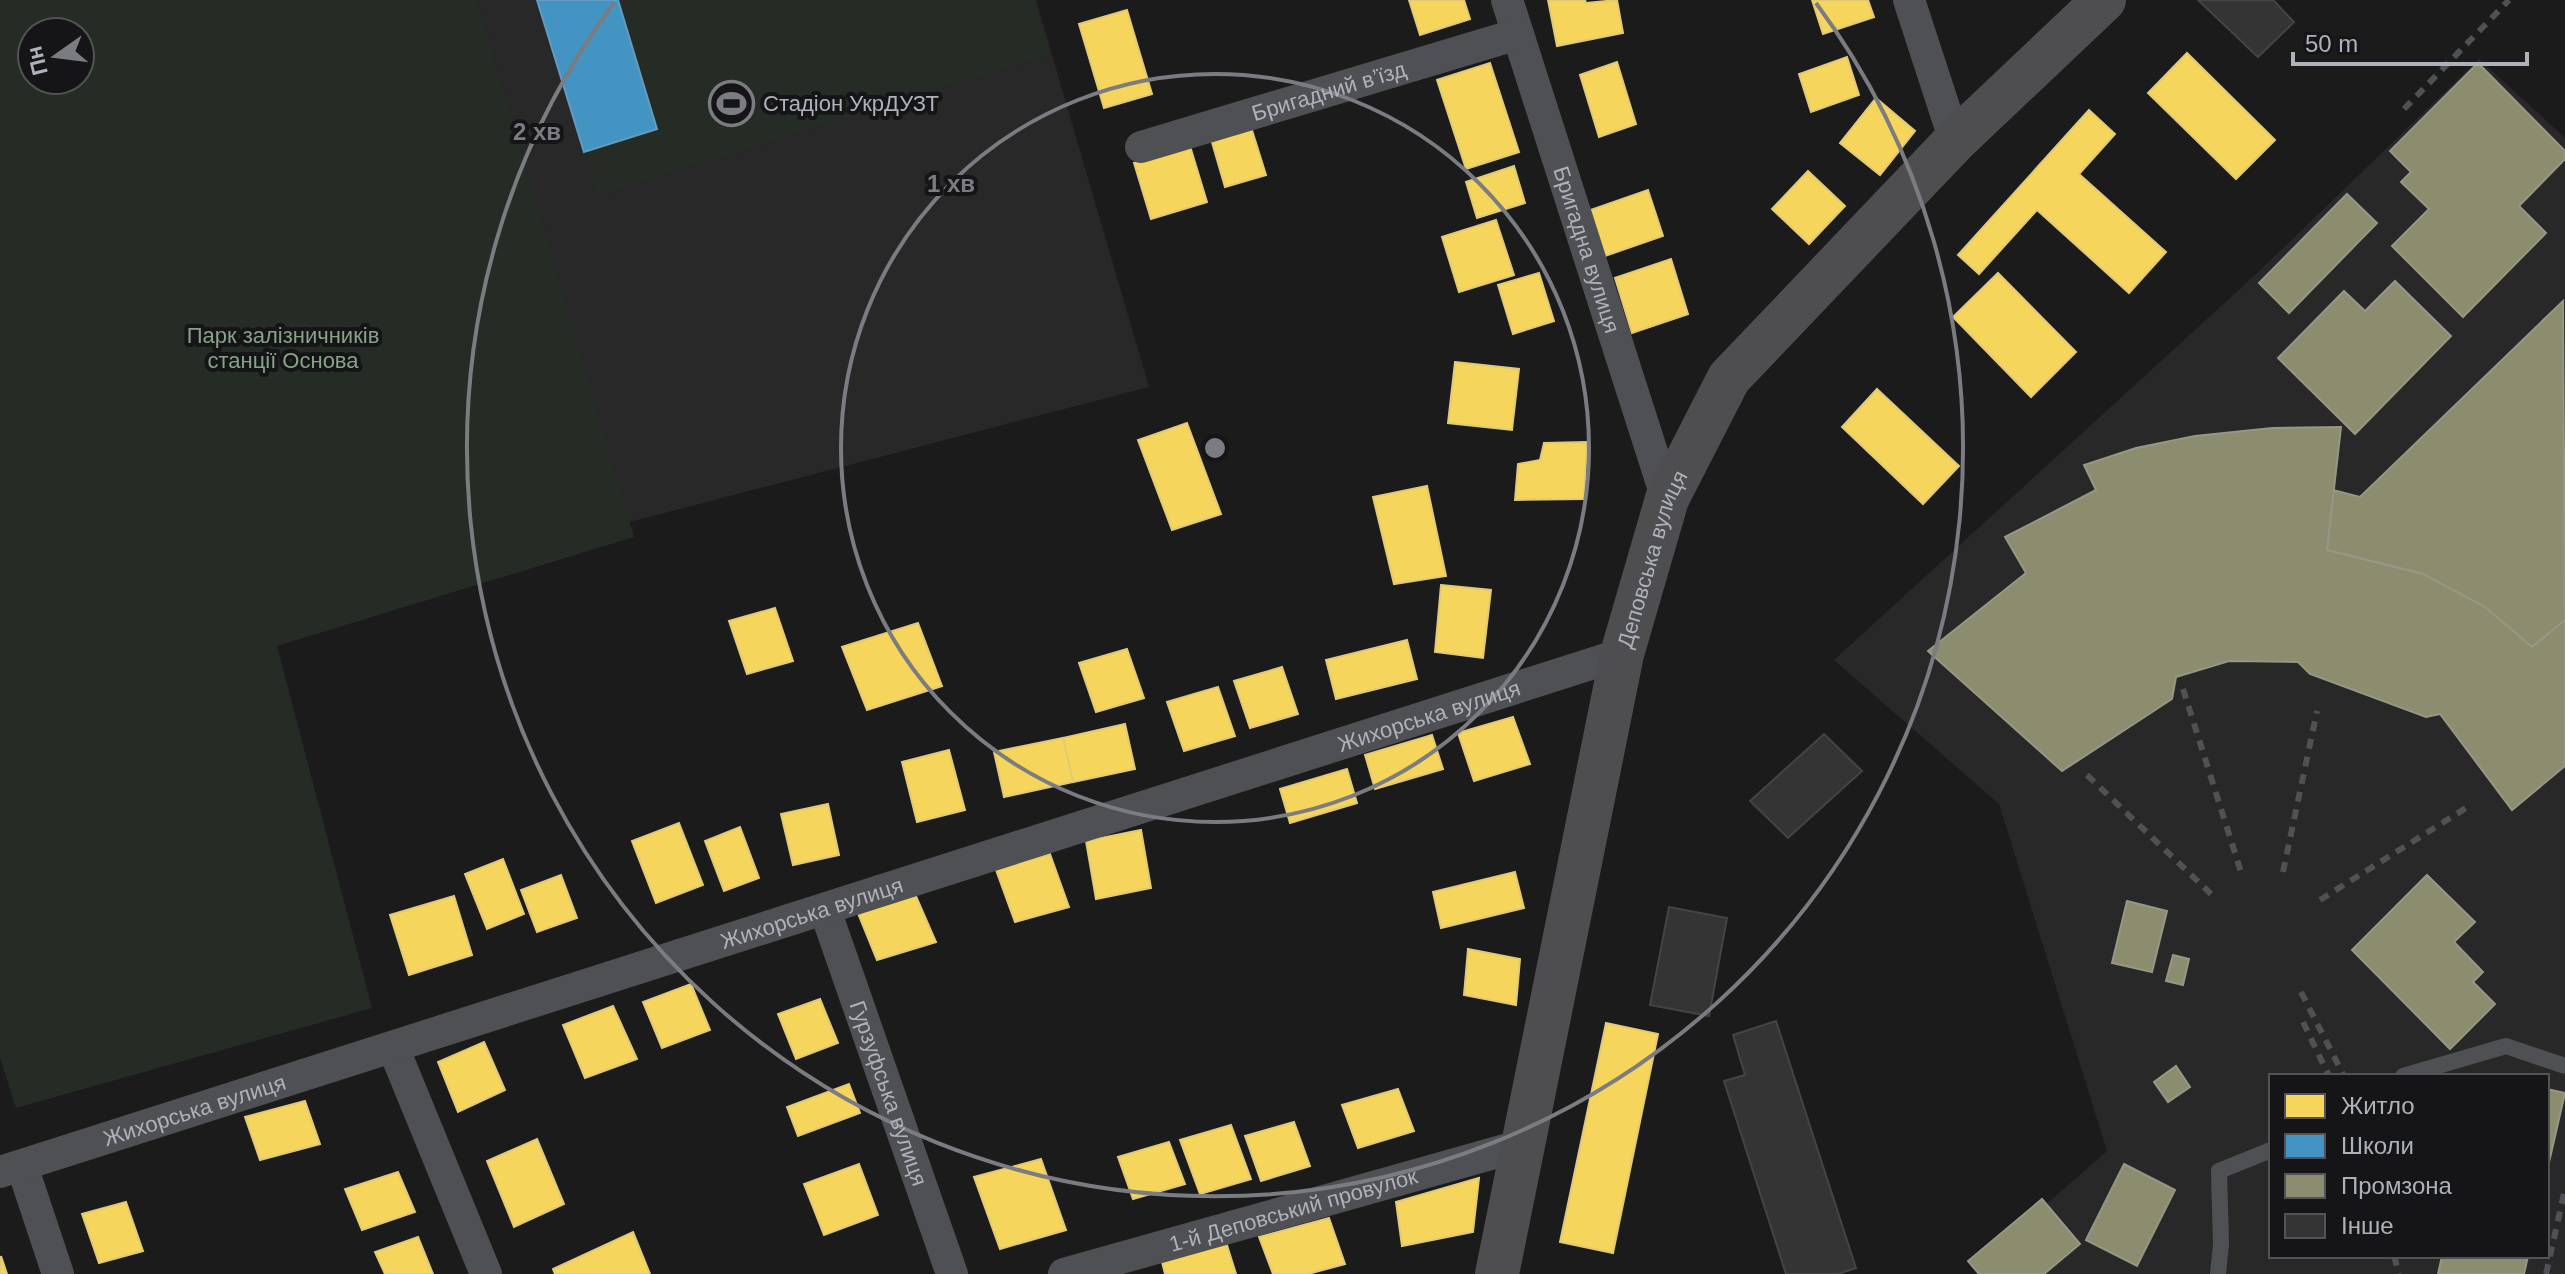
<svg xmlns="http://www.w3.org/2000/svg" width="2565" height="1274" viewBox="0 0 2565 1274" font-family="Arial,sans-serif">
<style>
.built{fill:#282829;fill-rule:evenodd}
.green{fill:#252b25;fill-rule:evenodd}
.homes{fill:#f6d55c;stroke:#e0ca78;stroke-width:2}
.schools{fill:#4393c3;stroke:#639cc0;stroke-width:2}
.industry{fill:#8c8c6e;stroke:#969785;stroke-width:2}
.building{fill:#343435;stroke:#434447;stroke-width:2}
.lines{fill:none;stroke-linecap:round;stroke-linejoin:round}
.service{stroke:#4f5053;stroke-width:16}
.minor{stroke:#4f5053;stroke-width:32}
.secondary{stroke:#4e4e51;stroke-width:44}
.rail{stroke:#505154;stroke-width:6;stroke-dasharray:10 8;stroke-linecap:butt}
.ring{fill:none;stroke:#7a7c82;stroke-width:4}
.labels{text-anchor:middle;stroke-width:8;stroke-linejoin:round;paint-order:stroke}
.street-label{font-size:22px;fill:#adb1ba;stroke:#151517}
.poi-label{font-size:22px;fill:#adb1ba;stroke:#151517;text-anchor:start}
.park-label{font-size:22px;fill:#86a388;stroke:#151517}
.centre{fill:#7a7c82;stroke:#151517;stroke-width:4}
.ring-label{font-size:24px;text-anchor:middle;font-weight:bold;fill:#7a7c82;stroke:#151517;stroke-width:8;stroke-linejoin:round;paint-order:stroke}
</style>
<rect width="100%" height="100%" fill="#1b1b1b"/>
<g class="built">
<polygon points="475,0 1036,0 1149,387 626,523"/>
<path d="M2479,59L2565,138V1274H1985L1977,1265L2107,1151L1999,804L1834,660L2254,276ZM2271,1076H2547V1256H2271Z"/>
</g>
<g class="green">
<path d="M0,0H477L634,537L277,646L372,1008L16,1108L0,1058ZM32,32H80V80H32Z"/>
<polygon points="537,0 1034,0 1051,54 598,196"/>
</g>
<g class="homes">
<polygon points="1409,0 1464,0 1470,19 1420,35"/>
<polygon points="1548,0 1585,0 1586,3 1617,0 1623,33 1557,46"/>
<polygon points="1812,0 1868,0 1874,17 1823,34"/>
<polygon points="1127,10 1152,94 1104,108 1079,24"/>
<polygon points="2187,53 2275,140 2236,179 2148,93"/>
<polygon points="1847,57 1859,95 1811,112 1799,74"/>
<polygon points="1617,62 1636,124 1599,137 1580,75"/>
<polygon points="1490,63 1519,152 1466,169 1437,80"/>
<polygon points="1876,98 1915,131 1880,175 1840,143"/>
<polygon points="2089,110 2115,134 2079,174 2166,252 2129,293 2037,210 1979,274 1958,255"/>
<polygon points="1251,127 1266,175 1225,187 1211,139"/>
<polygon points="1190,146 1207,202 1151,219 1134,163"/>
<polygon points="1514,166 1525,203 1477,218 1466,182"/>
<polygon points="1808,171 1845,206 1809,244 1772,209"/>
<polygon points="1648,190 1663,236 1605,256 1591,210"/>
<polygon points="1496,220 1514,275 1459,292 1442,237"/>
<polygon points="1671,259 1688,314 1632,333 1615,278"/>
<polygon points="1539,273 1554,321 1513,334 1498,285"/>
<polygon points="1998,273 2076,352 2031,397 1953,317"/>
<polygon points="1455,362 1519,369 1512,430 1448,423"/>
<polygon points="1877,389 1959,466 1923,504 1842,427"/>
<polygon points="1187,423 1221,514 1172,530 1138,440"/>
<polygon points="1587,442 1584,499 1515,500 1518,464 1540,460 1544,443"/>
<polygon points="1427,486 1446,576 1394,584 1373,497"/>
<polygon points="1441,585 1491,590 1483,658 1435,652"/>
<polygon points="775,608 793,661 747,674 729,621"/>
<polygon points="918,623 942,686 867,710 842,647"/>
<polygon points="1407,640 1417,679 1336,699 1326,660"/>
<polygon points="1127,649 1144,698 1096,712 1079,663"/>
<polygon points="1282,667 1298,714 1250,728 1234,681"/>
<polygon points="1218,687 1235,736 1184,751 1167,702"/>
<polygon points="1513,717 1530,764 1474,781 1458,733"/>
<polygon points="1125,724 1135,769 1073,782 1063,738"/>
<polygon points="1432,735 1443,769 1375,789 1365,755"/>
<polygon points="1063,738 1073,782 1004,797 994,752"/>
<polygon points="949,750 965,810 917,822 902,762"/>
<polygon points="1347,769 1357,803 1290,823 1280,789"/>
<polygon points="828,804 839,855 793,865 781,814"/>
<polygon points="679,823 703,885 656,903 632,841"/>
<polygon points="740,827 759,878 724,891 705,841"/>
<polygon points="1141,830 1151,888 1096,899 1086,841"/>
<polygon points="1050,854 1069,907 1015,922 996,870"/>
<polygon points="503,859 524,914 487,929 465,874"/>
<polygon points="1515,872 1524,908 1441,928 1433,892"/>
<polygon points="561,875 577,918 537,932 521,890"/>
<polygon points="915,894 936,942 877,960 857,911"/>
<polygon points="454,896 472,955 409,975 390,915"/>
<polygon points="1468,949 1520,959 1516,1005 1464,995"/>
<polygon points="691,984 710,1030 662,1048 643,1002"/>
<polygon points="820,999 838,1043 796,1059 778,1014"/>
<polygon points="613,1006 637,1059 585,1078 563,1025"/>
<polygon points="1606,1023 1658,1034 1613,1253 1560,1242"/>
<polygon points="484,1042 505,1090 458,1112 438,1062"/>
<polygon points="849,1084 860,1113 798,1136 787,1107"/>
<polygon points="1398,1089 1414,1131 1358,1148 1342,1105"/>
<polygon points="305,1101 320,1144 260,1160 245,1117"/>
<polygon points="1294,1122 1310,1166 1261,1181 1245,1136"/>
<polygon points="1231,1125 1251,1179 1200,1194 1180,1140"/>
<polygon points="537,1139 564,1204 514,1227 487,1161"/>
<polygon points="1169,1142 1185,1184 1133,1199 1118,1157"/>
<polygon points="1041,1159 1066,1230 1000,1249 974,1177"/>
<polygon points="859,1164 878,1215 824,1235 804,1184"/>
<polygon points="398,1172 415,1212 362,1230 345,1189"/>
<polygon points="1479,1178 1473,1232 1402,1246 1396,1202"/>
<polygon points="126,1202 143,1251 99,1263 82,1214"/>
<polygon points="1329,1218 1345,1264 1308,1274 1273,1274 1259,1237"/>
<polygon points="633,1232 650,1274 555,1274 553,1269"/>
<polygon points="418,1237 433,1274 385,1274 375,1252"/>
<polygon points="1226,1242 1236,1274 1165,1274 1162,1262"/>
<polygon points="1,1256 7,1274 0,1274"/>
</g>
<polygon class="schools" points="537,0 618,0 657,129 584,152"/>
<g class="industry">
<polygon points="2478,63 2565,151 2565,159 2519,206 2546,233 2463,317 2392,246 2429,209 2401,182 2411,172 2390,151"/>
<polygon points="2347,194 2377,223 2289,313 2259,283"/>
<polygon points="2395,281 2451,336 2355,434 2278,358 2344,291 2365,311"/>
<polygon points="2563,301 2565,620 2532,647 2485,607 2423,574 2327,550 2333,490 2360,497"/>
<polygon points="2341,427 2327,550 2423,574 2485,607 2532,647 2565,620 2565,766 2512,810 2440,714 2426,717 2310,674 2298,662 2229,661 2176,677 2172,699 2062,771 1928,651 2026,573 2005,537 2096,490 2084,465 2136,448 2195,436 2272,428"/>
<polygon points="2427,875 2475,922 2454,942 2483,972 2473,982 2495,1004 2450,1049 2352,950"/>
<polygon points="2127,901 2167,911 2152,972 2112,963"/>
<polygon points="2173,955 2189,959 2183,985 2166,981"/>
<polygon points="2176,1066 2190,1087 2168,1102 2154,1082"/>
<polygon points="2547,1089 2565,1093 2547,1171"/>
<polygon points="2124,1164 2175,1190 2137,1266 2086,1240"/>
<polygon points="2042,1199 2080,1244 2044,1274 1979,1274 1968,1261"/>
<polygon points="2442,1256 2528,1256 2524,1274 2438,1274"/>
</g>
<g class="building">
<polygon points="2198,0 2273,0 2294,22 2258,57"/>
<polygon points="1824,734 1862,771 1788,838 1750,801"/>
<polygon points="1669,907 1727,918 1709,1016 1650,1005"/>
<polygon points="1776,1021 1856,1268 1838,1274 1786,1274 1724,1081 1745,1075 1733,1035"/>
</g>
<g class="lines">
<g class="service">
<polyline points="2403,1076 2506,1046 2565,1066"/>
<polyline points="2218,1274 2221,1244 2219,1171 2271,1150"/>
</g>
<g class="minor">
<path id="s1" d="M1507,0L1667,499"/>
<polyline points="1909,0 1955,141"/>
<path id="s2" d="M1141,147L1518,34"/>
<path id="s3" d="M825,910L952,1274"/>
<polyline points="393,1047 486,1274"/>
<polyline points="22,1166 58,1274"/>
<path id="s4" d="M0,1172L1622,654"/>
<path id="s5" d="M1064,1274L1523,1145"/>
</g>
<path class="secondary" id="s6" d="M1497,1274L1622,654L1667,499L1729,378L1955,141L2104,0"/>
<g class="rail">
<polyline points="2404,109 2509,0"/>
<polyline points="2183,689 2241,872"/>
<polyline points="2087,775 2211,894"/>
<polyline points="2283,872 2317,711"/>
<polyline points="2320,900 2466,808"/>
<polyline points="2301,992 2344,1076"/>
<polyline points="2303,1022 2329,1076"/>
<polyline points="2394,1256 2399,1274"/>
<polyline points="2546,1274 2565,1189"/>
</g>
</g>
<g class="ring">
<circle cx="1215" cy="448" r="374"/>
<path d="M1816 3A748 748 0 1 1 614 3"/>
</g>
<defs>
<symbol id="stadium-ring" viewBox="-11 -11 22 22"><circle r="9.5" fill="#151517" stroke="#7a7c82" stroke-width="1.5"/><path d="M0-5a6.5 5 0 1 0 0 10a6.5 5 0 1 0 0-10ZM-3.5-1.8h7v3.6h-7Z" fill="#7a7c82"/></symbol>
</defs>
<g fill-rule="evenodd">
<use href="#stadium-ring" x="706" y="78" width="51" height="51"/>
</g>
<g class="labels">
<g class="street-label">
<text dy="8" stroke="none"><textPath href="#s2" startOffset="196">Бригадний в’їзд</textPath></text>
<text dy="8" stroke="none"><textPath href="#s1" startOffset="262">Бригадна вулиця</textPath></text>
<text dy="8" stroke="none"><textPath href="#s6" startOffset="732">Деповська вулиця</textPath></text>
<text dy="8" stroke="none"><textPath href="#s4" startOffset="1500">Жихорська вулиця</textPath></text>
<text dy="8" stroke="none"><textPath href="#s4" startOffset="852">Жихорська вулиця</textPath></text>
<text dy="8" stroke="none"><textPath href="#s3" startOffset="194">Гурзуфська вулиця</textPath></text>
<text dy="8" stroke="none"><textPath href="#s4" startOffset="204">Жихорська вулиця</textPath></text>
<text dy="8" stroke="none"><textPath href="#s5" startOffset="238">1-й Деповський провулок</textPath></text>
</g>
<g class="poi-label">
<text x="763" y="111">Стадіон УкрДУЗТ</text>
</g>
<g class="park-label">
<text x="283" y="343">Парк залізничників<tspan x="283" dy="25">станції Основа</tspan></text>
</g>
</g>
<circle cx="1215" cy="448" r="12" class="centre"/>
<g class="ring-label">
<text x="537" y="140">2 хв</text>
<text x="951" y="192">1 хв</text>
</g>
<rect x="2269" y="1074" width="280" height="184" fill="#151517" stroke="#525358" stroke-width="2"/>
<rect x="2285" y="1094" width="40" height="24" fill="#f6d55c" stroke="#525358" stroke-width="2"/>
<text x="2341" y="1114" font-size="24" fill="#adb1ba">Житло</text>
<rect x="2285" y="1134" width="40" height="24" fill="#4393c3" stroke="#525358" stroke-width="2"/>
<text x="2341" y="1154" font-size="24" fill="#adb1ba">Школи</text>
<rect x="2285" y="1174" width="40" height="24" fill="#8c8c6e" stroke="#525358" stroke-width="2"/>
<text x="2341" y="1194" font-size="24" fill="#adb1ba">Промзона</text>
<rect x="2285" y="1214" width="40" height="24" fill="#343435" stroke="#525358" stroke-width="2"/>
<text x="2341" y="1234" font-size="24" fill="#adb1ba">Інше</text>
<g transform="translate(56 56) rotate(256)"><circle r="38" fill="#151517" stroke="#525358" stroke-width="2"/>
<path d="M0-6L14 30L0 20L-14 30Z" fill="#7a7c82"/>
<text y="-12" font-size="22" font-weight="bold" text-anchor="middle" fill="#adb1ba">Пн</text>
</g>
<path d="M2293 52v12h234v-12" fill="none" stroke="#adb1ba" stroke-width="4"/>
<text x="2305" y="52" font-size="24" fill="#adb1ba" stroke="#151517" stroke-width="6" paint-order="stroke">50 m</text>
</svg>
